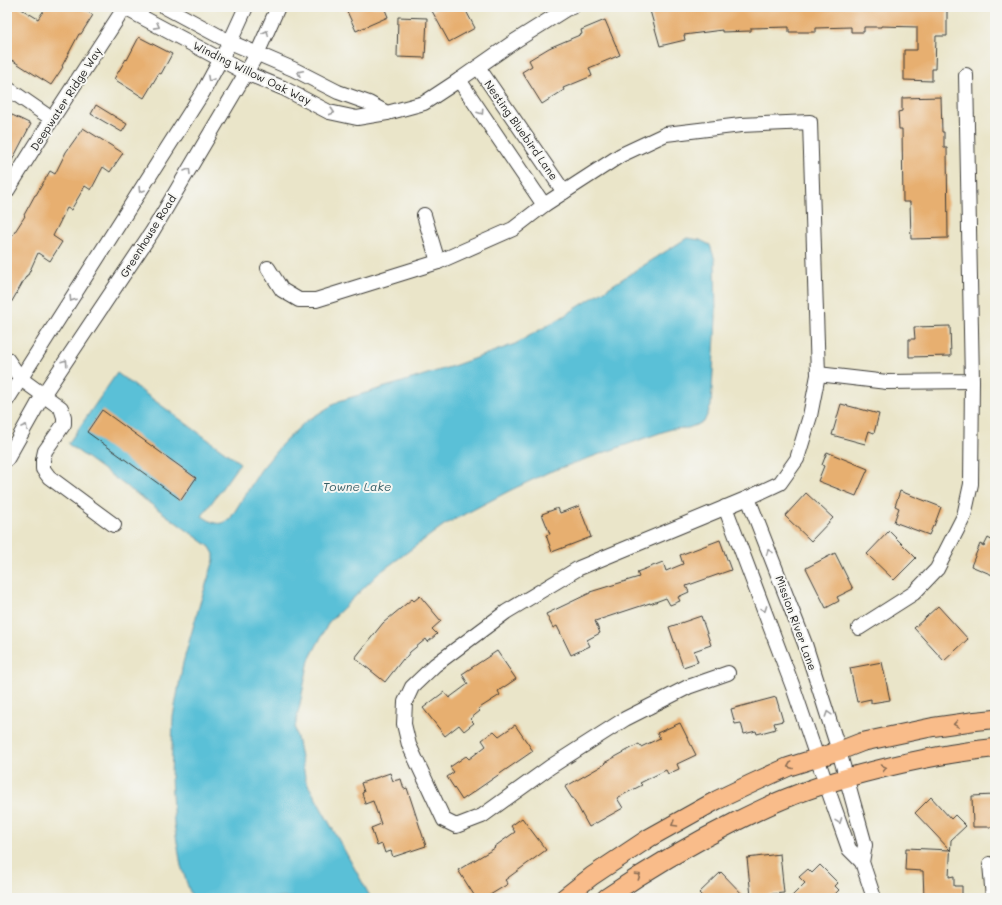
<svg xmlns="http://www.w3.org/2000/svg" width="1002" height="905" viewBox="0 0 1002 905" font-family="Mali,sans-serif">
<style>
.water{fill:#5ac0d7;stroke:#3b6e7a}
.building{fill:#e7af70}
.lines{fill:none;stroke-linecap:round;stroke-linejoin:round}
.minor-casing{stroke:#3b3a36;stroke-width:16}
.major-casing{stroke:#3b3a36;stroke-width:20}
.minor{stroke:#fff;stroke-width:14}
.major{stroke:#f9bc8a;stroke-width:18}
.oneway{stroke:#999}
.oneway2{stroke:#8a6c53}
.labels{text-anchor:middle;stroke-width:4;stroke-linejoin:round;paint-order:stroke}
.street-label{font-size:11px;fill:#1c1c1c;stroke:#f6f6f2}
.water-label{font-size:12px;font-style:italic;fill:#355e67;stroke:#f6f6f2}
</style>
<rect width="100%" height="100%" fill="#f6f6f2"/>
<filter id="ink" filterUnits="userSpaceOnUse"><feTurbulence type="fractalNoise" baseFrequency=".025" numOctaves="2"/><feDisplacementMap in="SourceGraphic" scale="8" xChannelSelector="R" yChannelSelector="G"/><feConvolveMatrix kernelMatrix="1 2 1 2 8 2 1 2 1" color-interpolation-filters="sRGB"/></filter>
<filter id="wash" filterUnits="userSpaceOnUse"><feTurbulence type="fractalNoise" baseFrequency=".012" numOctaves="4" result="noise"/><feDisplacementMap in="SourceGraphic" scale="16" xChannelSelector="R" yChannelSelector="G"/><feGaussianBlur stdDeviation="0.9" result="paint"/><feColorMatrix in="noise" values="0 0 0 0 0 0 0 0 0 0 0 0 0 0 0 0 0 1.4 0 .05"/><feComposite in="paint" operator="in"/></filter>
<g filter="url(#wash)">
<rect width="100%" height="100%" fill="#eae5c9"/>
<path class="water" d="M687,238L700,240L710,245L715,260L716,318L711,406L704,422L688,428L671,429L549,472L509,491L444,525L379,573L329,622L309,660L295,728L306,781L371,898H192L181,866L174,824L171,778L173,717L183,663L200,603L214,560V554L210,547L68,444L117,373L240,463L202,516C213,523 219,527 230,519L260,471L282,444L305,422L339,401L399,383L456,365L515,344L559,319Z"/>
<g id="blocks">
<g class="building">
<polygon points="7,7 18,7 38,19 46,7 79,7 93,15 81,34 79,34 62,66 63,67 51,85 7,57"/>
<polygon points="345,7 384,7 388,17 356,31"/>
<polygon points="440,7 464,7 475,28 449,42 432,11"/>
<polygon points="649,7 663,7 664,11 680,7 947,7 947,36 936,36 935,69 932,69 932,81 904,80 904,50 917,50 917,27 881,26 881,27 864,27 864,32 851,32 851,27 816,28 816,32 789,32 789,27 751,28 751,31 722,32 722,30 684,35 685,40 660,46"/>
<polygon points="398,17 427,18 425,58 397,57"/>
<polygon points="605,20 620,55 589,68 592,76 563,88 564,90 542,104 522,72 532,66 529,60 549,48 582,34 581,30"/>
<polygon points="139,37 172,54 161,74 159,73 144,98 114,79 126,59 127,60"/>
<polygon points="941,97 942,132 944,132 944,148 947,148 948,238 911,239 910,202 903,202 902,129 899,129 898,112 902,111 902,98"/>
<polygon points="96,105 127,124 122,132 91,114"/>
<polygon points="10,114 31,124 7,170 7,119"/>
<polygon points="83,128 123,153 110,172 103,167 91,190 85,186 71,210 67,208 53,236 62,242 50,261 38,253 28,275 27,275 7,310 7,244 25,216 24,215 35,195 36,195 50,171 55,174 66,152"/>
<polygon points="950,326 951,356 909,357 909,339 915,339 914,327"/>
<polygon points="841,404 879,414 874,433 869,431 865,444 832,435"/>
<polygon points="102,410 196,478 181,500 87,432"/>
<polygon points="827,452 868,469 856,496 818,481 824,466 822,465"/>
<polygon points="900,491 941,507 934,526 933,526 929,535 894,522 899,508 895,506"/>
<polygon points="806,493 833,518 811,541 785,516"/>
<polygon points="579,506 591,537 552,552 546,535 550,534 542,514 558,508 560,513"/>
<polygon points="889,531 916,558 894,580 867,554"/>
<polygon points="988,538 995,542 995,576 971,566 980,544 984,546"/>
<polygon points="720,540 731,570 686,586 689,592 678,597 680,601 670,605 666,598 650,604 650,603 595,621 600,633 587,640 590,646 571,655 557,626 553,628 546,614 590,593 590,592 639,577 637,572 663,562 666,571 683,564 680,555"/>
<polygon points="835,553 853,589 837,597 839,601 826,608 806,568"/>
<polygon points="420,596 441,621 432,629 437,634 428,642 426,639 410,652 404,660 403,659 385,682 355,658 383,623 412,599 414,601"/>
<polygon points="938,606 968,639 944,661 914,628"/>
<polygon points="701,616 711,645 694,651 698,662 683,667 669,627"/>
<polygon points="497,651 516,679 498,691 500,695 478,709 480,711 470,719 474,723 464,731 459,725 445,736 423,708 444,692 449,698 468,684 462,674"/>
<polygon points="882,662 890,700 871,703 871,699 857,702 850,668"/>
<polygon points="776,697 783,721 774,723 776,729 757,734 756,731 744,734 741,723 735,724 731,709"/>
<polygon points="680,723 696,755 677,764 679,769 668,774 666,770 640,783 642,785 617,798 623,808 589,827 573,798 572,798 565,787 605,764 604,763 639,744 641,747 660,738 657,733"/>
<polygon points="515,725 533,751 462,800 447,777 454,772 450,767 466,756 469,759 486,746 482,740 494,731 499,736"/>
<polygon points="390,773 393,781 401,779 404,789 407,788 426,846 393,857 391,851 385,853 382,844 377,846 371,828 381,824 373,801 365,804 362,793 364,792 361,783"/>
<polygon points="995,795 995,827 973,827 972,796"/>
<polygon points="931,797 951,819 955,815 966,826 951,840 949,877 954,876 954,886 962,886 962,898 924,898 923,871 905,870 906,848 950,850 915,813"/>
<polygon points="522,818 546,850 505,880 508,884 485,898 476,898 458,870 495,848 494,847 515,832 511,826"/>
<polygon points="780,854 784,893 751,896 747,858"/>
<polygon points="820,865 838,883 835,886 839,890 831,898 790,898 805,883 799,877 808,869 812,873"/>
<polygon points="721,872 746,898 704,898 699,893"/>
</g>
</g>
</g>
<g filter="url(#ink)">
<use href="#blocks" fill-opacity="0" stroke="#3b3a36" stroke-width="1"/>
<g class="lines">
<defs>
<g id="minor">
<polyline points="123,7 246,73 283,88 329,112 357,118 387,113 424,103 459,80 515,41 566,9 572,7"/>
<polyline points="165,7 230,42 293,69 338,92 369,103 387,113"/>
<polyline points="478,67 564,192"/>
<polyline points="459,80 544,205"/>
<polyline points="7,88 52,119"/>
<polyline points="7,191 52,119 125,7"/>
<polyline points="424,215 438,262"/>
<polyline points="268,268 282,290 299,300 316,300 438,262 513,229 544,205 621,155 666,134 741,125 810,122 818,375 810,416 797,459 780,483 748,498 579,568 506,612 435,665 412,687 405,702 404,724 409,745 444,820 456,826 482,816 550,767 625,719 688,687 728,673"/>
<polyline points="7,359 21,379 61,408 64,417 64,424 45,451 43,460 43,469 49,477 114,525"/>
<polyline points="818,374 887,382 972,381 966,75"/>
<polyline points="7,400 203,92 230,42 246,7"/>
<polyline points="7,459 43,395 152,232 246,73 257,54 278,7"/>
<polyline points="748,498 805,644 839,751 865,845 862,862 874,898"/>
<polyline points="725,507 793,687 826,784 849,849 862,862"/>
<polyline points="859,628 914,593 937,569 964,516 971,484 972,381"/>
<polyline points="990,864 993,898"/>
</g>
<g id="major">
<polyline points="564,898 592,876 649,838 717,800 755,782 788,767 839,751 862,742 933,727 975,721 995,719"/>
<path d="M606,898C648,869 691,844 737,821C755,812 773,803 792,796C819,785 848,777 876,770C915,760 955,752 995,748"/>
</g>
</defs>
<use href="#minor" class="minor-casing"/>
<use href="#major" class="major-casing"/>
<use href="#minor" class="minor"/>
<use href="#major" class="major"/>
</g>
<defs><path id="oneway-chevron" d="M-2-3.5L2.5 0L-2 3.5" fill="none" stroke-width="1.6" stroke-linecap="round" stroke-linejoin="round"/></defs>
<g class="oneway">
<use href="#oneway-chevron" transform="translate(157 26) rotate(28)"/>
<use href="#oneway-chevron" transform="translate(266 33) rotate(-65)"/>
<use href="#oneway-chevron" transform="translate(300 73) rotate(-153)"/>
<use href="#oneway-chevron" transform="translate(210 79) rotate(118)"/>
<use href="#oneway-chevron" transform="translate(332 112) rotate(17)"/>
<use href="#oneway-chevron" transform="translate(481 112) rotate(56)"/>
<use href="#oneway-chevron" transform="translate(188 171) rotate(-59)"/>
<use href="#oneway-chevron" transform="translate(141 190) rotate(122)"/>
<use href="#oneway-chevron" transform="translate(72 299) rotate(122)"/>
<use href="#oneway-chevron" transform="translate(65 362) rotate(-56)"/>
<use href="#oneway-chevron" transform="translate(25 427) rotate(-61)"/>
<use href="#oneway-chevron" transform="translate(769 552) rotate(-111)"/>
<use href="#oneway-chevron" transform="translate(764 609) rotate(70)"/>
<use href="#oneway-chevron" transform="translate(828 714) rotate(-108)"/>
<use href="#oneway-chevron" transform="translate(839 821) rotate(70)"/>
</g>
<g class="oneway2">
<use href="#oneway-chevron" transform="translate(956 724) rotate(171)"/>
<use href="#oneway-chevron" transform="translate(790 766) rotate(159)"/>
<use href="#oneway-chevron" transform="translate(884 768) rotate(-14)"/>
<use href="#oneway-chevron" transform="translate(674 824) rotate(150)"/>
<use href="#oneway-chevron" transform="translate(638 876) rotate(-33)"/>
</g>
</g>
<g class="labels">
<g class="street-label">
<text transform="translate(252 73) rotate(26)" y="4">Winding Willow Oak Way</text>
<text transform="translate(66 99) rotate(-57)" y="4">Deepwater Ridge Way</text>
<text transform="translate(521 130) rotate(55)" y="4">Nesting Bluebird Lane</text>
<text transform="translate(148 236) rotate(-58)" y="4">Greenhouse Road</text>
<text transform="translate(796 623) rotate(70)" y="4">Mission River Lane</text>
</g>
<g class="water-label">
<text x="357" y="491">Towne Lake</text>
</g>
</g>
<rect width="1002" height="905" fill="none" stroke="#f6f6f2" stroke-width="24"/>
</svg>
